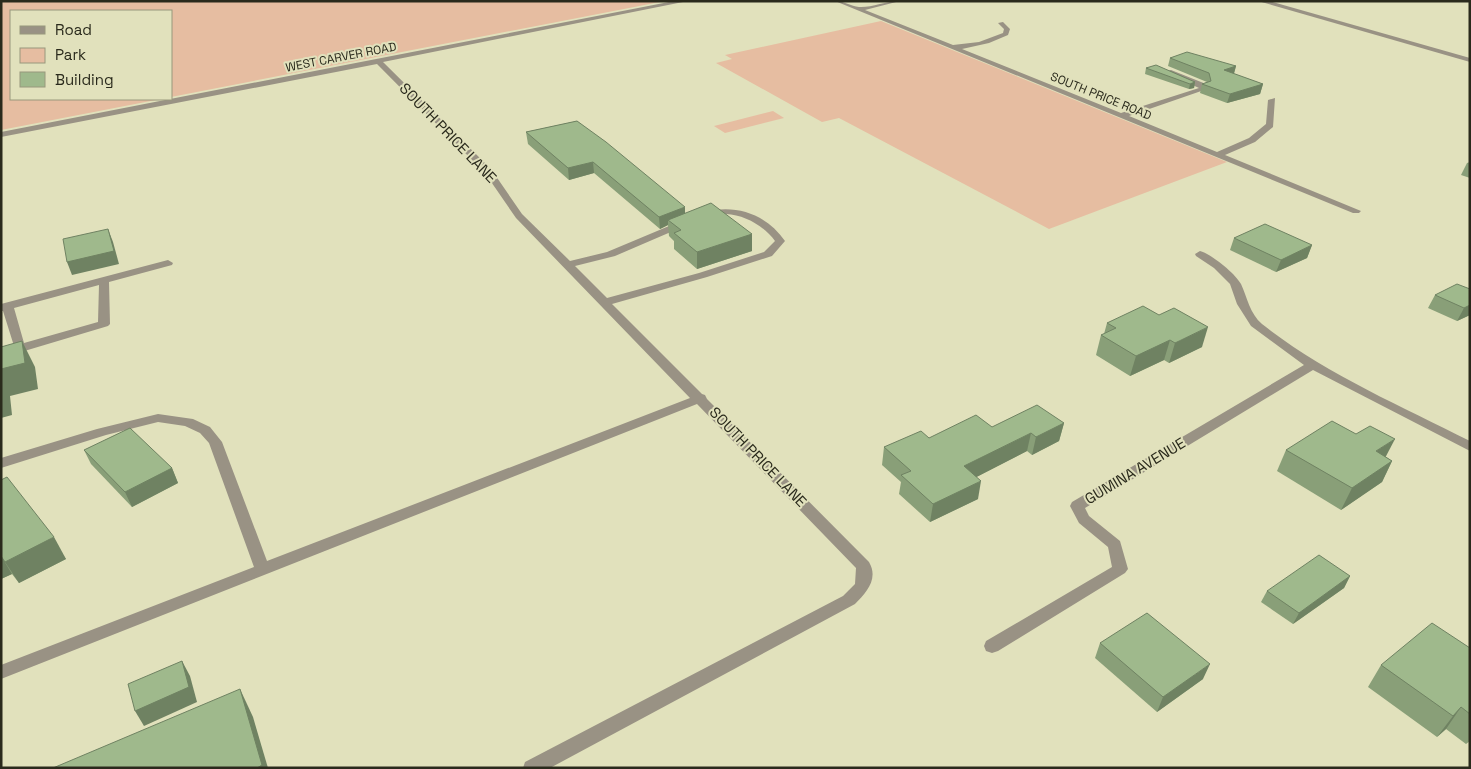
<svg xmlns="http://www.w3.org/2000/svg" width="1471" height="769" viewBox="0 0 1471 769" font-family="'Space Grotesk',sans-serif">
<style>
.green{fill:#e6bda1}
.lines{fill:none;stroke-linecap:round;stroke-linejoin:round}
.minor{fill:#999284;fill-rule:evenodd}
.wall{fill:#899f78}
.shaded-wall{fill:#6f8262}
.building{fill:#9fb98c;stroke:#6f8262}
.labels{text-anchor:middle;stroke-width:4;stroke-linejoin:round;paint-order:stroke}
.far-street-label{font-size:12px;fill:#2a2a1c;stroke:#e1e1bc}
.street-label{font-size:15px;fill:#2a2a1c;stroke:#e1e1bc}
</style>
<rect width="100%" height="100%" fill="#e1e1bc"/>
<g class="green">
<polygon points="1,1 665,1 171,97 171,11 11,11 11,99 161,99 1,130"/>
<polygon points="881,21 1227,162 1049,229 839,118 822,122 716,63 732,59 725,55"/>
<polygon points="773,111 784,118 725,133 714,126"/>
</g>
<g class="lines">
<g class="minor">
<path d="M674,1H688L383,62L491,169L522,214L570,261L607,252L681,221H687V225L615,256L575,266L607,298L699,273L764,252L775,241C764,226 745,215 726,214C718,214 709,219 703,214L705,212C736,204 766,214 785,241L772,256L707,277L612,304L702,394L705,395L707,399L869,562C879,579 866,593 855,604L550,768H523L525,762L843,596L855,584L856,568L697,404L1,679V665L254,567L209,443L200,433L185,426L158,422L106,435L1,468V458L97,429L158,414L193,419L210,427L222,442L267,561L690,398L516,218L485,173L377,64L1,137V132Z"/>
<path d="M835,1C844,1 851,6 859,7C870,8 886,1 900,1L865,10L953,45L979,42L1003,33L1004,29L998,23L1003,22L1010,29L1008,35L989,43L962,49L1121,113L1199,88L1164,72L1171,70L1206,84L1207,89L1129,116L1217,152L1249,138L1266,124L1268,100L1275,98L1273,127L1255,142L1225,155L1361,211L1359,213H1353Z"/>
<polygon points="1258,1 1269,1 1470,58 1470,62"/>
<path d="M1200,251C1211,254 1235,273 1241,284C1247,297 1250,314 1262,324C1324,373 1399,405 1470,441V451L1313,370L1085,508L1089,516L1120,541L1128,569L1125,573L998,651L992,653L986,651L984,646L986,641L1112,567L1108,547L1079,523L1070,506L1072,502L1304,365L1251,326L1237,304L1230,284L1214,268L1196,256L1195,254Z"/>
<path d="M168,260L173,263L172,265L109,282L110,324L108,326L1,358V350L14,346L3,311H1V304ZM99,285L98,322L24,343L14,308Z"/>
</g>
</g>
<g class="wall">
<polygon points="1170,58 1236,66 1234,74 1263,84 1260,94 1227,103 1200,93 1202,84 1207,82 1168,66"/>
<polygon points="1146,68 1195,82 1194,88 1189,89 1145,74"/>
<polygon points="577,121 685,213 752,234 752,251 697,269 674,249 674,241 669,236 668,225 660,229 594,173 569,180 528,144 526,132"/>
<polygon points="1470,162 1470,178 1461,175 1467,163"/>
<polygon points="1234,238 1312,245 1307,258 1276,272 1230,250"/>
<polygon points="1470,289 1470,315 1457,321 1428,308 1435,295"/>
<polygon points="1107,323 1202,347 1169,363 1164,360 1130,376 1096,355 1101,335 1104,334"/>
<polygon points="1064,423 1059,441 1032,455 1027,451 976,477 978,499 930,522 899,494 901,482 882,465 884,447 929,438 992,427"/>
<polygon points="84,450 172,468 178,483 132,507 91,464"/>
<polygon points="1286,450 1386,457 1392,461 1382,482 1341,510 1277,471"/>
<polygon points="1,480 66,559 19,583 12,574 1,579"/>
<polygon points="1350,576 1344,588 1293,624 1261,602 1267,591"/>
<polygon points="1100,643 1203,679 1157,712 1095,658"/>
<polygon points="1470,648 1470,741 1466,744 1446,729 1437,737 1368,687 1381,665"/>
</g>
<g class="shaded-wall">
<polygon points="1236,66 1233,76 1224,70"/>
<polygon points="1195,82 1194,88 1189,89 1190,84"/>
<polygon points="1263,84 1260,94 1227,103 1230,94"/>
<polygon points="593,162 594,173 569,180 568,168"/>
<polygon points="685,207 685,219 668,220 668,225 660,229 659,217"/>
<polygon points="108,229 113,242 119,264 72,275 67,262"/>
<polygon points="752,234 752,251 697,269 697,252"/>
<polygon points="1312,245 1307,258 1276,272 1281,260"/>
<polygon points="1470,305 1470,315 1457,321 1464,308"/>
<polygon points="1208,327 1202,347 1169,363 1175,343"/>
<polygon points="1170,340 1164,360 1130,376 1136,356"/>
<polygon points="22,341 35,367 38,389 10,396 12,415 1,418 1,369"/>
<polygon points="1064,423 1059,441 1032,455 1036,437"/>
<polygon points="1031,433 1027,451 961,485 964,466"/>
<polygon points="1395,439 1384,460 1376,451"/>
<polygon points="1392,461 1382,482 1341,510 1352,488"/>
<polygon points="172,468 178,483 132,507 125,492"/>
<polygon points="981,481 978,499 930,522 933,504"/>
<polygon points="54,537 66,559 19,583 5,562"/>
<polygon points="1,556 12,574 1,579"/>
<polygon points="1350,576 1344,588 1293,624 1299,613"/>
<polygon points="182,661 190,676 197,702 144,726 135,711"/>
<polygon points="1210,664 1203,679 1157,712 1163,697"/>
<polygon points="240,689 253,717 268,768 257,768"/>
<polygon points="1461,707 1446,729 1437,737 1453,716"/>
</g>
<g class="building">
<polygon points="1187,52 1236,66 1224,70 1263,84 1230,94 1202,84 1211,81 1209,73 1170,58"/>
<polygon points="1156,65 1195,82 1190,84 1146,68"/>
<polygon points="577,121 606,142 685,207 659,217 593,162 568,168 526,132"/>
<polygon points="711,203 752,234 697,252 674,233 681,230 668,220"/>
<polygon points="1265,224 1312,245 1281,260 1234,238"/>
<polygon points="108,229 114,251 67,262 63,239"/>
<polygon points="1457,284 1470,289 1470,305 1464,308 1435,295"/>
<polygon points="1143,306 1159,315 1174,308 1208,327 1175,343 1170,340 1136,356 1101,335 1116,328 1107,323"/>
<polygon points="22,341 25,363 1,369 1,347"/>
<polygon points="1037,405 1064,423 1036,437 1031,433 964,466 981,481 933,504 901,475 911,471 884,447 921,431 929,438 976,415 992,427"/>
<polygon points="1332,421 1356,434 1370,426 1395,439 1376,451 1392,461 1352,488 1286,450"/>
<polygon points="130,428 172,468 125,492 84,450"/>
<polygon points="7,477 54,537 5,562 1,556 1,480"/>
<polygon points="1319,555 1350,576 1299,613 1267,591"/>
<polygon points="1147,613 1210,664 1163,697 1100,643"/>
<polygon points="1432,623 1470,648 1470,714 1461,707 1453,716 1381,665"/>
<polygon points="182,661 189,687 135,711 128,684"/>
<polygon points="240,689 262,765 257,768 53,768"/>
</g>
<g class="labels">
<g class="far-street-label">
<text transform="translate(341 57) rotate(-11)" y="4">WEST CARVER ROAD</text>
<text transform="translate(1101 96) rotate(22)" y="4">SOUTH PRICE ROAD</text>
</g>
<g class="street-label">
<text transform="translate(448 133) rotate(46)" y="5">SOUTH PRICE LANE</text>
<text transform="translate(758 457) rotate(46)" y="5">SOUTH PRICE LANE</text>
<text transform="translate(1135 471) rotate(-31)" y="5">GUMINA AVENUE</text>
</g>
</g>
<rect width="1471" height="769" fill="none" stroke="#2a2a1c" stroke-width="5"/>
<rect x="10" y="10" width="162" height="90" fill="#e1e1bc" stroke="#98987c"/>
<rect x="20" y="26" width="25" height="8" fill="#999284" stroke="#98987c"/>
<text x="55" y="35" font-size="15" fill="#2a2a1c">Road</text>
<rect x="20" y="48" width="25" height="15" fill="#e6bda1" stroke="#98987c"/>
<text x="55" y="60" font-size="15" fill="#2a2a1c">Park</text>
<rect x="20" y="72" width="25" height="15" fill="#9fb98c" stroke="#98987c"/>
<text x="55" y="85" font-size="15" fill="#2a2a1c">Building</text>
</svg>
